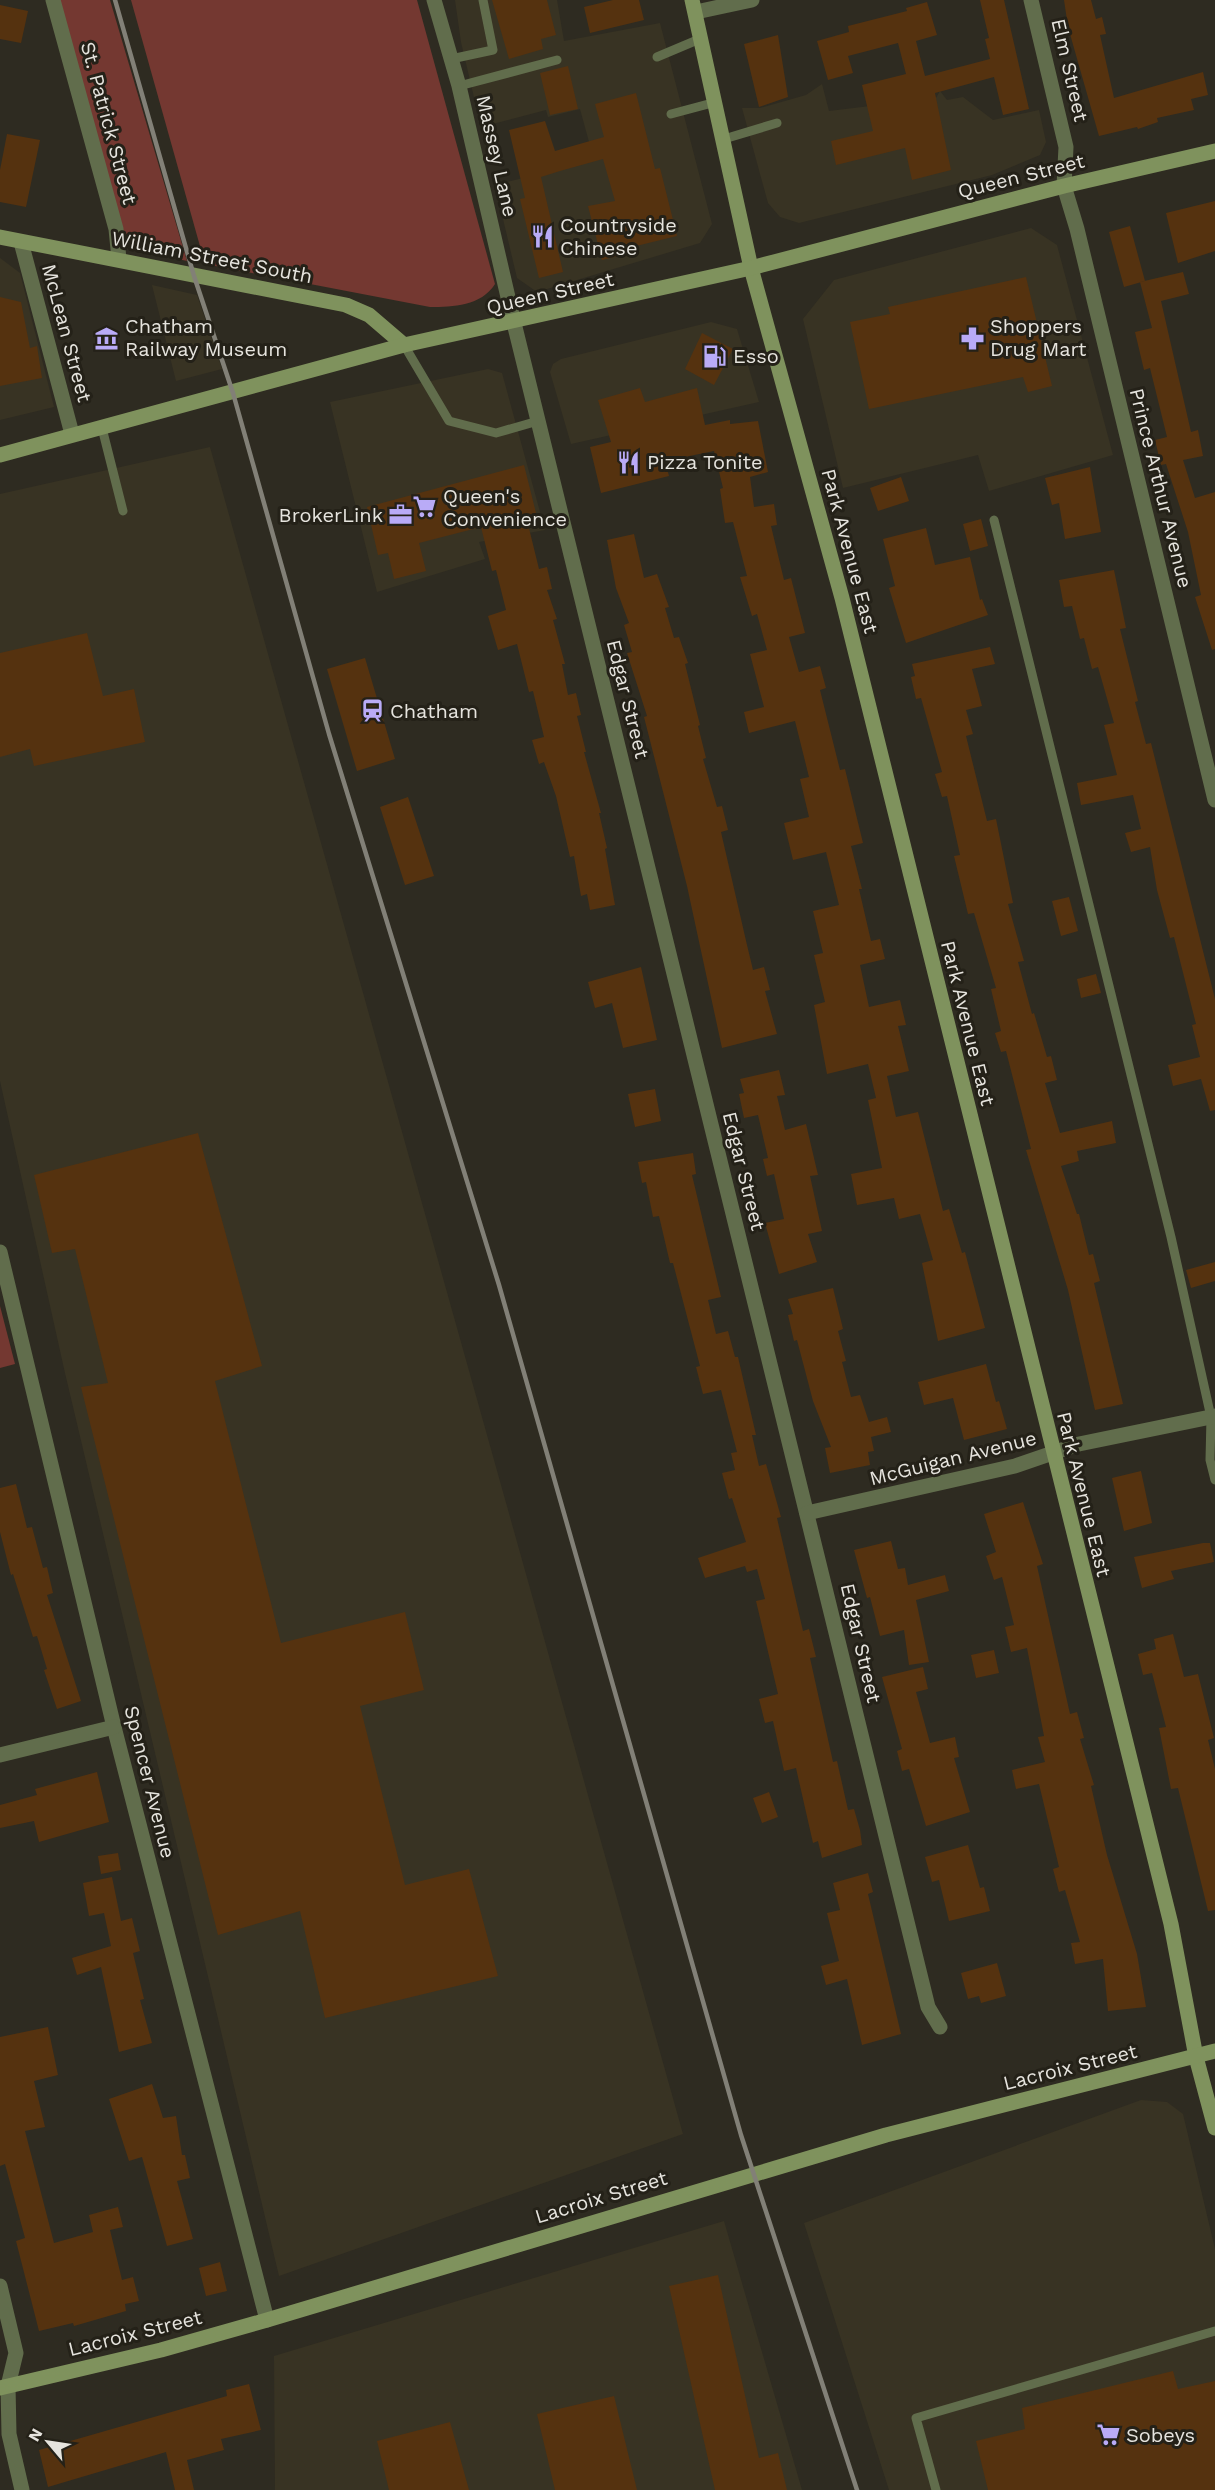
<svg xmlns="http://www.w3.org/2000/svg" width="1215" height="2490" viewBox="0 0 1215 2490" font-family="'Work Sans',sans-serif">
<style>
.built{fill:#383323}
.green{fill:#743831}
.building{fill:#55320f}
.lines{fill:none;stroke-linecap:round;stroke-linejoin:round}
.lane{stroke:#616d4c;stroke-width:9}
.street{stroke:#616d4c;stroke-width:15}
.secondary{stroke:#7f925d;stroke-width:15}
.rail{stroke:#828077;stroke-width:4.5}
.labels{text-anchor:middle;stroke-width:6;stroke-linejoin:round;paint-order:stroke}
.street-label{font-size:20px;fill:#e6e4de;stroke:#242118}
.poi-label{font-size:20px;fill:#e6e4de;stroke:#242118;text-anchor:start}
</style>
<rect width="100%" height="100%" fill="#2e2b21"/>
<g class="built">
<polygon points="455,0 557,0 564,41 660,23 712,224 700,243 537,292 517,278 495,185 594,160 580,109 548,117 546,110 481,127 461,42"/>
<polygon points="822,84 829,111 936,98 940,91 947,100 963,97 993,120 1039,110 1046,142 1040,155 992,175 799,223 780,217 768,203 742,108 760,108 806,95"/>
<polygon points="1031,228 1057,245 1113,455 989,491 978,455 843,488 803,319 834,280"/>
<polygon points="0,258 20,273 54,407 0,420"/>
<polygon points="152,285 197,295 222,369 176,381"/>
<polygon points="711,322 737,329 759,402 571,444 550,372 553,364 561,359"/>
<polygon points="488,369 502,373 545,530 479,542 485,559 377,592 330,402"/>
<polygon points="210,447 683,2134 279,2276 65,1373 0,1081 0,494"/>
<polygon points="1141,2100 1167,2102 1183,2114 1215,2249 1215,2490 889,2490 804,2223"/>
<polygon points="724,2221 802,2490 275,2490 274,2356"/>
</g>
<g class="green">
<polygon points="49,0 110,0 187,261 137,250 122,242"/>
<path d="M131,0H417L495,284C481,306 453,307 430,307L205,264Z"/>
<polygon points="0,1306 15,1364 0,1368"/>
</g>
<g class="building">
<polygon points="492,0 547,0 556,35 541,39 543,49 509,59"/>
<polygon points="613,0 639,0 644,20 590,33 584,7"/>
<polygon points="980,0 1004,0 1029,109 1003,115 994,77 935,93 951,170 912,180 905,148 836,165 831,141 873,131 862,85 906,74 898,43 848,56 853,73 828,80 817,41 849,32 848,26 907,11 906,8 927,2 937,35 916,41 925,76 990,59 985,39 989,38"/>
<polygon points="1064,0 1091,0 1096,19 1102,17 1106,34 1100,35 1114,98 1203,72 1208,95 1191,99 1194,110 1157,118 1158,122 1138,129 1137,127 1099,136 1068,27"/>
<polygon points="0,5 28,11 21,43 0,39"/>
<polygon points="778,35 788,97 759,107 744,44"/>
<polygon points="568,66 578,109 550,115 540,73"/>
<polygon points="636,93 655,169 660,168 677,236 628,248 630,253 602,260 588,206 615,201 603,159 560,171 541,177 563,272 539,278 520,199 525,198 509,130 545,121 555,151 604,137 595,104"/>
<polygon points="7,134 40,140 26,207 0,202 0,170"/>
<polygon points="1215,201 1215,251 1178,263 1166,213"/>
<polygon points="1130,226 1145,281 1124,287 1109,232"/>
<polygon points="1183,272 1189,294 1161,301 1191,432 1198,430 1203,456 1183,460 1195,498 1215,492 1215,649 1212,650 1195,597 1201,595 1188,532 1166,464 1161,465 1155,440 1167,437 1150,368 1144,370 1135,332 1152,328 1140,282"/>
<polygon points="1026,277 1052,386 1028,392 1023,377 869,409 850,322 890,314 888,307"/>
<polygon points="0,297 21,302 30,348 37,346 42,378 0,386"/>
<polygon points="702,333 733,349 714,385 685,369"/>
<polygon points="640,388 645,402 697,388 705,425 730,420 730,424 758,421 768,472 750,477 754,507 774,504 777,525 771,526 784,580 791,578 805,633 789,637 799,672 820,666 826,688 820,690 840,770 845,769 863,843 851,846 862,889 859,889 871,941 880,939 885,959 860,965 869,1007 900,1000 906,1025 898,1026 909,1071 887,1076 896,1117 918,1112 943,1211 949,1209 962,1253 965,1252 985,1328 938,1341 922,1263 933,1260 920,1214 899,1219 894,1198 857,1205 851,1174 882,1168 868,1100 876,1098 868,1064 827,1074 814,1005 825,1002 814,955 823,953 813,911 839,905 826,852 793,860 784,823 809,817 800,779 809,777 795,721 749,733 744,712 764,707 750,654 767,650 757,614 752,616 740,577 747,576 733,522 725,523 720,489 723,488 714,451 665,461 669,476 601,493 590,447 611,442 598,400"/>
<polygon points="524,465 536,513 526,516 539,569 547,567 552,589 547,590 557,619 553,620 565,664 562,664 568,695 576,693 581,715 577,716 586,752 584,752 601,813 599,813 607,848 605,849 615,905 590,910 587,894 581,896 574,856 570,857 556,796 544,762 539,764 532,740 544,737 533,691 529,692 517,644 498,650 488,616 506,610 496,570 492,571 481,527 419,543 426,571 394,579 388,553 378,555 367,507"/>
<polygon points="1090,467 1101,532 1065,539 1059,503 1052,505 1045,478"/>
<polygon points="901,477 909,501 878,511 870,488"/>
<polygon points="981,519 988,546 970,551 963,524"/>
<polygon points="926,528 935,565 970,557 980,600 982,599 988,615 906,643 889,588 895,586 883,539"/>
<polygon points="634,534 644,578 657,574 669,607 665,608 674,638 679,637 688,663 685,664 700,725 698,726 706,758 703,759 717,807 722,806 728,830 721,832 747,945 753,970 764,967 770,990 765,991 777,1034 722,1048 687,886 644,717 647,716 627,653 632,652 624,625 629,623 616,588 607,540"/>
<polygon points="1114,570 1126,628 1120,629 1138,701 1135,702 1146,744 1151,743 1215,999 1215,1110 1210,1111 1201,1079 1173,1086 1168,1065 1200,1057 1192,1025 1196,1024 1174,937 1170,938 1157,890 1150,847 1131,852 1125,833 1141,829 1133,795 1081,805 1077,783 1117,775 1104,725 1114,723 1098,667 1092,669 1084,638 1080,639 1072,606 1064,607 1059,580"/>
<polygon points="87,633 103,696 134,689 145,742 34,766 30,749 0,757 0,653"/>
<polygon points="990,647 995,664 972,669 982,706 966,710 973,734 966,736 987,821 996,819 1013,903 1008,904 1024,961 1018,962 1032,1014 1034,1013 1047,1057 1051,1056 1057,1080 1045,1083 1060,1133 1112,1121 1116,1143 1077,1151 1079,1161 1061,1166 1077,1214 1079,1214 1089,1255 1093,1254 1100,1281 1094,1283 1123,1404 1095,1410 1068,1290 1026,1150 1031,1149 1006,1051 1001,1052 995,1033 1001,1031 991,989 996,988 974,913 968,914 954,856 960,855 947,796 942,797 935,774 942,772 921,698 916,699 911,677 915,676 912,664"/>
<polygon points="365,658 395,759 357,771 327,669"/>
<polygon points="408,797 434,876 405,885 380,807"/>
<polygon points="1069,897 1078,931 1061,936 1052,901"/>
<polygon points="641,967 657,1040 623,1048 612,1003 595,1008 588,982"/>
<polygon points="1096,974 1101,993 1081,998 1077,979"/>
<polygon points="779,1070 785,1095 777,1096 785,1130 806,1124 818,1175 810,1176 822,1231 808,1234 817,1262 779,1274 765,1223 784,1219 774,1174 767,1176 763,1159 768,1158 758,1115 744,1118 739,1094 744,1093 740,1079"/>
<polygon points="655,1089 661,1121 635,1127 628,1094"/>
<polygon points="198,1133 262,1366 215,1381 281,1643 405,1612 424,1690 360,1706 405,1885 469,1869 498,1976 325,2018 300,1911 218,1935 81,1387 108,1383 75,1249 52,1253 34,1175"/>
<polygon points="693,1153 696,1174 692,1175 721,1297 708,1300 716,1334 728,1331 735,1357 738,1357 756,1435 752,1435 759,1466 766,1464 781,1517 777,1518 803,1631 809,1629 816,1657 810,1658 833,1762 837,1761 848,1810 854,1809 860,1830 862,1845 822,1858 818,1841 813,1843 796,1768 784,1771 773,1721 765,1723 759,1699 778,1694 756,1601 765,1599 757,1569 747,1572 745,1566 705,1578 698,1558 746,1542 732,1498 729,1499 722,1473 735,1470 731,1453 737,1452 721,1390 703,1394 696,1367 700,1366 673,1263 670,1263 659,1216 653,1217 646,1182 642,1183 638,1162"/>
<polygon points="1215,1262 1215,1281 1191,1288 1186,1270"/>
<polygon points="833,1288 843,1329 838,1331 846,1361 842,1362 851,1397 860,1395 869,1422 887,1417 891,1432 871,1437 874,1451 868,1452 870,1465 830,1473 825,1448 831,1447 813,1401 797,1340 794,1341 788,1315 793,1314 788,1299"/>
<polygon points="986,1364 996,1402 999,1401 1007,1429 964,1440 953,1398 924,1405 918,1382"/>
<polygon points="1141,1471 1152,1523 1124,1531 1112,1478"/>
<polygon points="16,1484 27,1528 32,1527 43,1568 47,1567 53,1593 47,1595 81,1701 57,1709 44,1670 47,1669 37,1636 33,1637 13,1574 11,1575 0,1532 0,1488"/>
<polygon points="1023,1502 1043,1564 1037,1566 1070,1714 1077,1712 1084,1738 1080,1739 1094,1785 1091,1786 1107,1855 1137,1954 1146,2007 1108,2011 1103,1959 1075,1964 1071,1943 1080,1942 1065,1890 1059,1892 1053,1869 1059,1867 1039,1784 1016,1789 1012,1770 1045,1762 1038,1737 1044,1736 1027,1648 1011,1652 1005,1627 1014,1625 1002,1577 994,1580 986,1556 996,1552 984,1514"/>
<polygon points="891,1541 898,1569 905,1568 908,1585 945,1575 949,1591 916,1600 929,1662 909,1665 904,1630 880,1636 870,1597 867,1598 854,1550"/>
<polygon points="1203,1543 1210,1543 1214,1562 1171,1571 1174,1579 1142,1588 1134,1557"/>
<polygon points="1173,1634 1184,1677 1198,1674 1214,1738 1208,1740 1215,1769 1215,1910 1208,1911 1178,1788 1171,1789 1159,1728 1166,1727 1152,1673 1143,1675 1138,1654 1156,1649 1154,1639"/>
<polygon points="994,1650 999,1673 976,1678 971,1655"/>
<polygon points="923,1667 928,1689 916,1692 930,1743 955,1737 959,1757 954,1758 970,1812 926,1826 909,1769 902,1771 897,1751 902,1749 882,1677"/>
<polygon points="97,1772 109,1822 39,1842 34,1821 0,1828 0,1805 37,1795 35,1789"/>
<polygon points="769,1792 778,1817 762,1823 753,1798"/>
<polygon points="968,1845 980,1888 984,1887 990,1911 949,1921 939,1880 932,1882 925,1857"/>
<polygon points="118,1853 121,1870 101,1874 98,1856"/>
<polygon points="868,1873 873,1892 868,1894 901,2034 862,2045 847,1979 826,1985 821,1966 839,1961 827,1913 840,1910 833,1883"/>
<polygon points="112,1877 121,1921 132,1918 140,1951 133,1953 144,1999 140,2000 152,2043 119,2052 101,1967 77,1975 72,1958 111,1946 104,1913 89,1916 83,1883"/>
<polygon points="997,1963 1006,1996 981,2003 979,1996 968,1999 961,1973"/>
<polygon points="48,2027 58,2075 34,2081 45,2127 25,2131 54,2243 93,2232 89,2215 118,2207 123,2227 110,2230 122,2280 133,2277 139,2301 125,2304 126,2311 74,2326 73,2323 39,2331 16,2241 25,2238 5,2164 0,2166 0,2037"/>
<polygon points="152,2084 163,2118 176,2116 182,2155 185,2155 190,2178 177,2181 193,2239 167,2246 142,2157 129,2161 109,2099"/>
<polygon points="220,2262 227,2291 206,2296 199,2268"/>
<polygon points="718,2275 759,2458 778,2453 787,2490 715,2490 669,2286"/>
<polygon points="1173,2371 1178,2389 1215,2381 1215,2490 988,2490 976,2441 1025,2429 1022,2408"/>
<polygon points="249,2384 261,2430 221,2439 224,2450 187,2460 194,2490 175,2490 166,2452 48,2487 39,2450 227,2396 226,2390"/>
<polygon points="614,2396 637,2490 555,2490 537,2414"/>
<polygon points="450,2422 469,2490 389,2490 377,2441"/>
</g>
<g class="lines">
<g class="lane">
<polyline points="657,57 702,38"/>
<polyline points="451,59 493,50 483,0"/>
<polyline points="459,86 557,60"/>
<polyline points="671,114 716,102"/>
<polyline points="724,139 777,123"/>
<polyline points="404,345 449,421 496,433 538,421"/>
<polyline points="102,428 123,511"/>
<polyline points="994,520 1171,1237 1211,1417 1210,1460 1215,1480"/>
<polyline points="936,2490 916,2418 1215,2331"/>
</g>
<g class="street">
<polyline points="53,0 116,229 119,259"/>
<polyline points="434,0 459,86 514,323 928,2007 940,2027"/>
<polyline points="1031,0 1066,147 1064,186 1077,229 1215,800"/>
<polyline points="696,12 752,0"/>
<polyline points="21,242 72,434"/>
<polyline points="0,1252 114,1727 267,2320"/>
<polyline points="807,1513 1015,1466 1079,1444 1215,1416"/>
<polyline points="0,1755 114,1727"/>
<polyline points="0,2286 16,2353 8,2386 9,2434 22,2490"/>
</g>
<g class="secondary">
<polyline points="692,0 751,268 842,598 1171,1924 1196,2057 1215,2128"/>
<polyline points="0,237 346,305 369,315 404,345"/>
<polyline points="0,455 404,345 751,268 1064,186 1215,151"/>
<polyline points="0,2388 161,2350 267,2320 886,2135 1215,2051"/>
</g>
<polyline class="rail" points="115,0 194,276 233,393 329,734 499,1285 741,2135 857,2490"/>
</g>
<defs>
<symbol id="restaurant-bare" viewBox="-9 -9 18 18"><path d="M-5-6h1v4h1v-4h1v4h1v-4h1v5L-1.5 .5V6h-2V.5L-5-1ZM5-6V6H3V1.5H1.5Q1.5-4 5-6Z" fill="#b9abf7" stroke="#242118" stroke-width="2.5" paint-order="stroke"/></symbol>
<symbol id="museum-bare" viewBox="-9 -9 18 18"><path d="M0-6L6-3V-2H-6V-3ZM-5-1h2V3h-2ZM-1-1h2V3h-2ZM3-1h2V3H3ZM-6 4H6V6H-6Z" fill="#b9abf7" stroke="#242118" stroke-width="2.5" paint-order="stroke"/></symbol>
<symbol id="pharmacy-bare" viewBox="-9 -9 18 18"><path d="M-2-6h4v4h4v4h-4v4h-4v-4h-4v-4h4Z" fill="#b9abf7" stroke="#242118" stroke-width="2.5" paint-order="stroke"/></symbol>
<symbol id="fuel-bare" viewBox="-9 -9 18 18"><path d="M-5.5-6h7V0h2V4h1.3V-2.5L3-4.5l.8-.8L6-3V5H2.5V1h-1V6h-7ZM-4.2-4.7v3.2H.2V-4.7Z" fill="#b9abf7" stroke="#242118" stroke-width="2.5" paint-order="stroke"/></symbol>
<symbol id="supermarket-bare" viewBox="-9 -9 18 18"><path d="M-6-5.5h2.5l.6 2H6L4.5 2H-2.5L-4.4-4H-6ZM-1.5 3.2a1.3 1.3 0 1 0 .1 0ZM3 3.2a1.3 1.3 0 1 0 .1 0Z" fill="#b9abf7" stroke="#242118" stroke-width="2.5" paint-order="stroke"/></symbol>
<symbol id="office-bare" viewBox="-9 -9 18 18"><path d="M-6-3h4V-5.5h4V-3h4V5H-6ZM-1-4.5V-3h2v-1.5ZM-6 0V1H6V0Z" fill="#b9abf7" stroke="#242118" stroke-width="2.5" paint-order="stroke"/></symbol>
<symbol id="station-bare" viewBox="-9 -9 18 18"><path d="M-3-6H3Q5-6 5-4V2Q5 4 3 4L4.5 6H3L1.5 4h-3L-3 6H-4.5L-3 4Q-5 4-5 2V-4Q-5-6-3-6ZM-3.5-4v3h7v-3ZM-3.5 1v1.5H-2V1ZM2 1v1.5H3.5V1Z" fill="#b9abf7" stroke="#242118" stroke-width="2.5" paint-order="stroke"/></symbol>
</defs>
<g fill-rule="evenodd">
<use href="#restaurant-bare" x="526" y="220" width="33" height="33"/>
<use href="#museum-bare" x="90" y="322" width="33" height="33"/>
<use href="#pharmacy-bare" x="956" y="322" width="33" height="33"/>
<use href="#fuel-bare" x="698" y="340" width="33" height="33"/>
<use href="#restaurant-bare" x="612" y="446" width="33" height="33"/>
<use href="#supermarket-bare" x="408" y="490" width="33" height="33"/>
<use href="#office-bare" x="384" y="498" width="33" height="33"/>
<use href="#station-bare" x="356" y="694" width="33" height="33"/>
<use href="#supermarket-bare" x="1092" y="2418" width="33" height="33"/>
</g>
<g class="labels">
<g class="street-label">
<text transform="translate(1070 70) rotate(77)" y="7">Elm Street</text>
<text transform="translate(109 123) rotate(75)" y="7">St. Patrick Street</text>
<text transform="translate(497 156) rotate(77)" y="7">Massey Lane</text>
<text transform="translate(1021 176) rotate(-14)" y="7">Queen Street</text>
<text transform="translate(212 257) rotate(11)" y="7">William Street South</text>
<text transform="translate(550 293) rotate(-13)" y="7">Queen Street</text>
<text transform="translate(67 333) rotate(75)" y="7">McLean Street</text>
<text transform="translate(1161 488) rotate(76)" y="7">Prince Arthur Avenue</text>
<text transform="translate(850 551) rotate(75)" y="7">Park Avenue East</text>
<text transform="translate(628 699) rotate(76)" y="7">Edgar Street</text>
<text transform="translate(968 1023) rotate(76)" y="7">Park Avenue East</text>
<text transform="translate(744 1171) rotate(76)" y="7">Edgar Street</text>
<text transform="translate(953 1458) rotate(-14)" y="7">McGuigan Avenue</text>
<text transform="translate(1084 1494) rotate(76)" y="7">Park Avenue East</text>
<text transform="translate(861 1643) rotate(77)" y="7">Edgar Street</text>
<text transform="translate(150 1782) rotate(76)" y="7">Spencer Avenue</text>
<text transform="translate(1070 2067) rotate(-14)" y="7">Lacroix Street</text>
<text transform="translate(601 2197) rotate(-17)" y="7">Lacroix Street</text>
<text transform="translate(135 2333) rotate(-14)" y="7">Lacroix Street</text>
</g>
<g class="poi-label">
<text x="560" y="232">Countryside<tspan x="560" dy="23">Chinese</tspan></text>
<text x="125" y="333">Chatham<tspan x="125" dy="23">Railway Museum</tspan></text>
<text x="990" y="333">Shoppers<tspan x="990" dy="23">Drug Mart</tspan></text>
<text x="733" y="363">Esso</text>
<text x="647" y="469">Pizza Tonite</text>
<text x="443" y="503">Queen's<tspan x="443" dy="23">Convenience</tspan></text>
<text x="383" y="522" text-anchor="end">BrokerLink</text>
<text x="390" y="718">Chatham</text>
<text x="1126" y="2442">Sobeys</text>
</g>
</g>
<g transform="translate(48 2442) rotate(299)" stroke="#242118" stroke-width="4.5" paint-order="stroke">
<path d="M0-4.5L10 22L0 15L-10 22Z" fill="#e6e4de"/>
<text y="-9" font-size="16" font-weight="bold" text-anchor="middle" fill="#e6e4de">N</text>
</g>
</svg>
